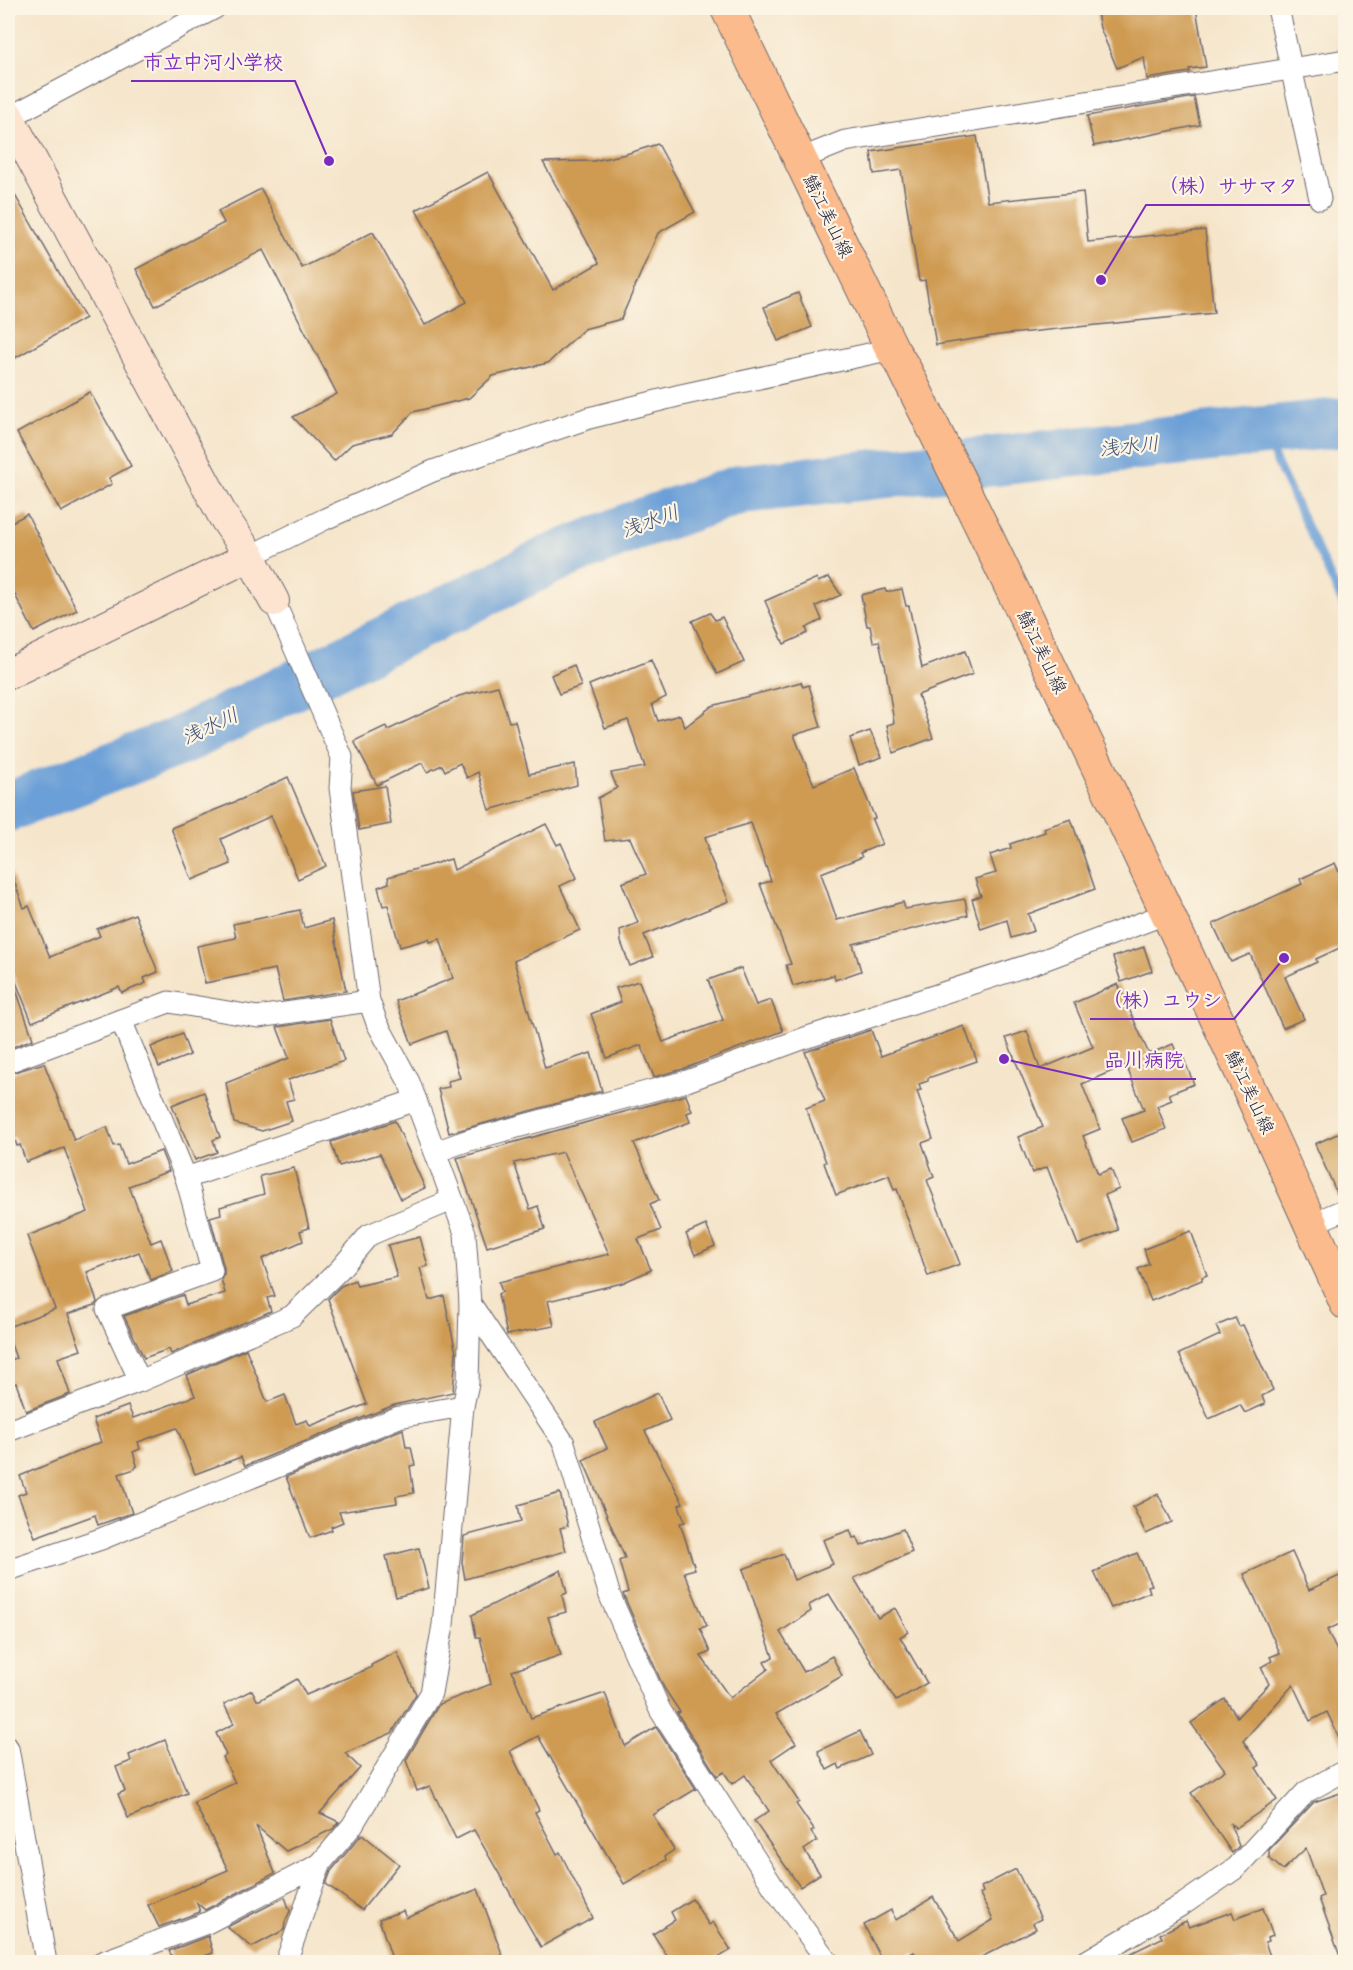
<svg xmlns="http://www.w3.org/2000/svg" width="1353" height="1970" viewBox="0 0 1353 1970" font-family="'Shantell Sans','Klee One',sans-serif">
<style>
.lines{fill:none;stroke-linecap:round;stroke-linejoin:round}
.stream{stroke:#6b9fd7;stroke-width:8}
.river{stroke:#6b9fd7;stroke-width:50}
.building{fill:#cf9b52}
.street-casing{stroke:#6c666d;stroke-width:23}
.secondary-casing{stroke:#6c666d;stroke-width:32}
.primary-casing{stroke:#6c666d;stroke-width:35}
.street{stroke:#fff;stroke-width:21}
.secondary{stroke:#fde4d1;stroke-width:30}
.primary{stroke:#fbbb8c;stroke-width:33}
.labels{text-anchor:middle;stroke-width:4.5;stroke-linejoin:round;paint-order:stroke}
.street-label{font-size:18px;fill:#22223b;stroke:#fcf5e5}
.water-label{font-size:20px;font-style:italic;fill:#3f5479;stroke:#fcf5e5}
.leader{fill:none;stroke:#7b2cbf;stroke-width:2}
.callout-dot{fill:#7b2cbf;stroke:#fcf5e5;stroke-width:2}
.callout-label{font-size:20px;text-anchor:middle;font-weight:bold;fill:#7b2cbf;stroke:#fcf5e5;stroke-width:4.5;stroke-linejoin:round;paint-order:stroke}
</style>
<rect width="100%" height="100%" fill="#fcf5e5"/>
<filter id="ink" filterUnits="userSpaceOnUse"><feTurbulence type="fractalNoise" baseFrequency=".0167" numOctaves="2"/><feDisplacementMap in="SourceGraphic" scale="12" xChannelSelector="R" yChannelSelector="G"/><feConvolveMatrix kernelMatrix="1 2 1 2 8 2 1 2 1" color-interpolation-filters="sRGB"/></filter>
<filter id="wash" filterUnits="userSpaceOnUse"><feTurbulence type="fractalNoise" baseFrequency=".008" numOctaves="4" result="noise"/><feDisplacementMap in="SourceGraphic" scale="24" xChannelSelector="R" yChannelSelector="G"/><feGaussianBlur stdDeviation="1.35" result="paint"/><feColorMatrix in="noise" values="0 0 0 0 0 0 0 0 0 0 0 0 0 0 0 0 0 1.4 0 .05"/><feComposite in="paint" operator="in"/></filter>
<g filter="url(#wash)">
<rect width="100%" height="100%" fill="#f5e5cb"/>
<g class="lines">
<polyline class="stream" points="1262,431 1346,610"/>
<polyline class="river" points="8,807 182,740 550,560 639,524 742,489 1346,422"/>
</g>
<g id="blocks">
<g class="building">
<polygon points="1096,8 1196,8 1206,67 1189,69 1190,72 1147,79 1144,57 1117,68 1100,28"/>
<polygon points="1194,97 1200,125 1094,146 1087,116"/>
<polygon points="977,136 988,202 1083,192 1088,242 1205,230 1214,313 999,335 936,345 925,280 919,281 901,170 874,174 871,152"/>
<polygon points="658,144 695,212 658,233 621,319 584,329 548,363 493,376 469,398 413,412 392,434 352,444 334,461 293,417 337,394 263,250 155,306 136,269 224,223 218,211 261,189 302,268 373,232 425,325 467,302 416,210 488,172 553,290 599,263 543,162 593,161 626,154"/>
<polygon points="8,183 85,318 8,362"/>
<polygon points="798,293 812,327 778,341 764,307"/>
<polygon points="90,392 131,466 109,478 112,484 61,512 17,433"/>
<polygon points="27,514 77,610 34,632 8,581 8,524"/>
<polygon points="829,577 841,595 816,606 822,620 806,628 808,633 784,644 765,601 817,578 818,582"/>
<polygon points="885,589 886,592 902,589 906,606 909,606 922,668 965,651 973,674 918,695 933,738 893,753 887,725 894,723 885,664 884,664 879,641 873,642 870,626 867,626 861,595"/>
<polygon points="710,613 715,620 722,617 744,662 717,674 692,621"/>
<polygon points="651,660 666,697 652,704 658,721 680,715 685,727 712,706 801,682 803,687 809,685 821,727 794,735 814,785 854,768 875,818 872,820 882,844 860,853 862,857 821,873 837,920 903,902 905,909 965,899 968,915 853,944 861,971 835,980 834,975 793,986 786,965 791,964 760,884 771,881 751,823 705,837 709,850 707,850 729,901 644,935 653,957 630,966 621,942 620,930 638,923 622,883 646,874 630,838 605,841 598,798 617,788 611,773 645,767 628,720 605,728 589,685"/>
<polygon points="574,665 581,686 559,694 551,675"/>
<polygon points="498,686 509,722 515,721 529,774 575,764 577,785 489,810 478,772 467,778 460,763 445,771 442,765 427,772 422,763 377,785 354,741 386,726 388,730 459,696"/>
<polygon points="870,731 882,757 859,765 850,738"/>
<polygon points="288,777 326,866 298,879 271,816 221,839 231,864 192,880 171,828 242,799"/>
<polygon points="385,786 391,824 359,830 353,791"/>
<polygon points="1071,819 1095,889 1028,914 1034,931 1011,938 1007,920 981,929 972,899 981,896 975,879 996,873 990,855 1011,848 1010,844 1045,832 1044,828"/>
<polygon points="546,824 557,845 561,843 577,878 560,886 580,930 514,961 545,1068 591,1053 602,1091 449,1133 438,1089 449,1087 448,1081 460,1078 446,1031 412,1044 396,1001 453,978 440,939 430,942 429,939 400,947 388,905 383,906 378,887 389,883 388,877 451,859 454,870"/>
<polygon points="1335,863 1339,872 1346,869 1346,945 1316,959 1317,962 1285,977 1304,1019 1283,1028 1250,954 1231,962 1213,924 1302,884 1300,879"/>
<polygon points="8,870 10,870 24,908 29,906 50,957 100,936 97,929 135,914 158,972 144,978 146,983 122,993 119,987 32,1022 8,962"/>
<polygon points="300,910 304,928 332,920 346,991 283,1001 275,969 205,983 197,946 236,938 233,924"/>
<polygon points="1144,947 1152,971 1121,982 1113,957"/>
<polygon points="741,968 756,1005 771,1000 783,1031 683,1069 654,1077 641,1045 607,1058 591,1014 621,1002 616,988 639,981 663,1042 723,1020 708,980"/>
<polygon points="11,975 33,1039 8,1049 8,976"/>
<polygon points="1118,984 1149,1054 1173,1044 1179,1059 1183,1057 1194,1084 1169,1094 1172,1100 1157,1106 1166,1129 1132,1142 1122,1118 1144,1110 1126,1065 1082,1084 1100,1129 1083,1136 1098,1174 1111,1169 1119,1189 1105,1195 1118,1230 1078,1245 1047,1167 1032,1173 1018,1137 1043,1127 1006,1038 1027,1031 1040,1069 1093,1047 1074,1003"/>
<polygon points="330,1019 344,1061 288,1080 294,1099 286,1101 292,1121 262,1131 234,1123 226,1083 289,1058 277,1027"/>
<polygon points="964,1026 977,1061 928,1078 928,1081 919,1084 921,1090 917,1091 933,1139 922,1143 934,1177 927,1180 960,1264 928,1276 897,1189 894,1190 889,1175 836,1195 824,1163 826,1162 806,1108 825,1101 805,1052 871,1030 881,1056"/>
<polygon points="182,1034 190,1055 159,1067 151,1047"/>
<polygon points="44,1063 74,1140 107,1127 114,1146 119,1145 126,1164 161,1151 169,1171 129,1186 151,1243 161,1239 173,1271 151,1280 139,1252 87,1272 97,1302 95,1305 68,1314 81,1350 58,1358 70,1394 26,1411 16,1383 8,1386 8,1361 16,1358 8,1336 8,1327 55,1309 27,1236 88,1212 64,1148 26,1162 20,1145 17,1146 14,1137 8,1139 8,1074"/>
<polygon points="204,1092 220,1137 213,1140 217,1152 195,1160 172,1105"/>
<polygon points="686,1095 692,1111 687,1113 690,1122 634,1143 659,1200 650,1204 661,1230 638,1239 651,1270 622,1283 548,1301 554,1326 507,1335 498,1294 502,1292 499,1282 609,1254 563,1152 514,1163 530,1209 538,1206 545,1229 487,1247 457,1158"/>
<polygon points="395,1121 425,1188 401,1199 380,1154 339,1166 331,1142"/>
<polygon points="1346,1130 1346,1197 1339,1198 1315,1144"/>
<polygon points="294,1168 309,1228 300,1231 303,1241 262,1259 275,1296 267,1298 271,1311 171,1354 169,1349 144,1358 124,1316 183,1295 186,1305 225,1293 221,1279 224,1274 224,1268 210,1217 221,1214 220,1207 264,1194 260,1176"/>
<polygon points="706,1225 715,1246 695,1255 686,1234"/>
<polygon points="1191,1231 1207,1275 1202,1277 1202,1280 1151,1301 1138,1269 1149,1264 1144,1249"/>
<polygon points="420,1237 428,1266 420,1268 429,1300 444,1296 456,1353 453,1392 394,1405 245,1466 241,1457 195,1474 177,1428 138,1442 140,1449 133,1452 137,1465 135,1469 119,1474 132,1513 98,1525 95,1515 35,1537 18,1495 26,1492 20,1476 101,1442 93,1419 128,1406 133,1418 195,1396 187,1375 246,1349 267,1402 285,1395 296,1424 307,1420 310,1426 367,1404 328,1299 341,1286 355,1280 357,1286 397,1277 388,1245"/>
<polygon points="1235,1318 1239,1326 1243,1325 1273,1390 1262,1396 1265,1404 1245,1413 1240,1405 1209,1419 1179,1354 1220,1335 1216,1326"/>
<polygon points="658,1393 670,1420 645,1431 683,1503 679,1505 685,1522 680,1523 695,1569 684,1572 707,1626 700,1628 710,1652 701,1656 730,1698 768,1669 764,1662 773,1657 743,1569 784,1554 794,1580 833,1564 823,1540 850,1530 853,1538 857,1537 861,1546 903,1529 912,1552 854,1578 878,1618 895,1608 908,1632 900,1637 927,1683 896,1701 829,1594 809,1605 811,1611 780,1632 804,1672 832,1656 842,1676 776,1714 796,1743 771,1760 799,1802 796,1804 814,1830 811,1832 817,1841 804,1850 820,1874 800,1887 754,1821 769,1811 745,1775 732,1784 724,1772 717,1776 677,1713 680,1712 664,1688 623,1594 628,1592 619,1561 625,1558 583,1460 607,1448 595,1422"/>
<polygon points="403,1429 406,1447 411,1447 415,1465 410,1466 414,1493 396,1496 397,1503 339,1512 343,1522 331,1527 332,1530 310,1538 286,1477"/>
<polygon points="560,1493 568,1526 560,1528 566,1551 465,1579 462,1562 464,1536 521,1521 518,1505"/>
<polygon points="1158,1494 1172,1522 1146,1534 1133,1507"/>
<polygon points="419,1548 429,1588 396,1597 386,1556"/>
<polygon points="1292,1552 1309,1590 1346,1573 1346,1621 1327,1630 1346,1670 1346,1753 1327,1712 1310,1721 1293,1685 1243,1741 1260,1765 1256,1768 1277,1800 1236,1828 1230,1823 1239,1846 1232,1853 1191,1793 1225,1770 1191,1723 1225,1699 1237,1717 1269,1684 1261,1667 1272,1661 1270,1657 1280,1653 1244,1574"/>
<polygon points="1137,1553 1152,1585 1148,1586 1150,1592 1111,1608 1094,1572"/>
<polygon points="561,1570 567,1593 562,1595 566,1612 548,1617 561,1655 512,1671 531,1718 605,1693 625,1746 656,1727 696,1789 653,1815 674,1850 665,1856 666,1860 624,1884 538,1736 510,1751 539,1810 535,1812 557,1854 560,1852 593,1918 541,1947 474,1830 456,1839 430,1786 417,1791 406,1760 439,1704 491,1684 480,1637 476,1637 472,1615"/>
<polygon points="397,1652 416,1694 392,1733 345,1753 360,1768 320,1813 339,1822 333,1829 286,1851 256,1826 275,1873 205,1910 197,1903 200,1912 159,1927 148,1905 228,1870 194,1802 235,1783 223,1757 226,1755 216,1733 234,1724 224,1704 252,1690 257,1700 260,1700 297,1679 306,1695 372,1667 371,1665"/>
<polygon points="860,1731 871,1755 840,1769 838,1764 827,1770 818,1751"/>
<polygon points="165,1740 187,1793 128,1818 118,1794 125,1791 116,1767 131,1761 129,1755"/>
<polygon points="1346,1791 1346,1962 1342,1962 1319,1898 1323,1896 1306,1848 1283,1870 1269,1858 1269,1850 1314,1802"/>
<polygon points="362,1834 399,1864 362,1910 326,1884 331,1871"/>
<polygon points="1016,1869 1041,1919 1033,1923 1036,1929 972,1962 921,1962 914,1952 894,1962 883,1962 864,1925 891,1910 896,1920 933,1897 959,1941 993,1920 980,1894 983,1892 981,1887"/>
<polygon points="478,1889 505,1962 393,1962 379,1919 403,1911 406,1918"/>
<polygon points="285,1897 290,1911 285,1922 284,1930 252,1947 227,1927"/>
<polygon points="692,1899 709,1925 713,1922 731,1950 711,1962 671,1962 653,1934 675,1920 671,1912"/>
<polygon points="1263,1908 1273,1935 1268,1937 1269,1941 1265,1942 1272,1962 1113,1962 1162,1938 1160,1934 1186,1921 1189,1927 1232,1912 1235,1919"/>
<polygon points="208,1936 213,1953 188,1962 175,1962 169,1951"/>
</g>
</g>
</g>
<g filter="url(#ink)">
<use href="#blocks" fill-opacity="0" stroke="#6c666d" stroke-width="1.5"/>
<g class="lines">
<defs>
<g id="street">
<polyline points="1278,8 1320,199"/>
<polyline points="8,118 215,8"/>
<polyline points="800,159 845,141 1346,60"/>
<polyline points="250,556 325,519 433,471 589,418 681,395 892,349"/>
<polyline points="274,601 342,757 340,788 369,1001 377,1023 409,1082 465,1233 470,1303 468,1383 463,1406 443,1625 431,1693 352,1826 320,1864 286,1962"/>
<polyline points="121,1020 186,1178 212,1271 107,1309 140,1381"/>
<polyline points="8,1062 169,1002 258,1017 369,1001"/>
<polyline points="435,1152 469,1140 687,1081 805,1038 1041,961 1168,913"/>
<polyline points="186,1178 416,1100"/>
<polyline points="1311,1224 1346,1209"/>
<polyline points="470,1303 564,1443 610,1596 660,1710 776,1891 828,1962"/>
<polyline points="8,1431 140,1381 292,1316 340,1269 369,1235 452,1200"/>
<polyline points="8,1570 101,1539 399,1417 463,1406"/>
<polyline points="8,1748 46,1962"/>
<polyline points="102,1962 207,1923 320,1864"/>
<polyline points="1085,1962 1185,1903 1236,1868 1306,1792 1346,1770"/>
</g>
<g id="secondary">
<polyline points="8,115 223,516 250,556 274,601"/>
<polyline points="8,674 250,556"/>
</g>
<path id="primary" d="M727,8L892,349L904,368C1056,677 1206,988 1346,1303"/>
</defs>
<use href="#street" class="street-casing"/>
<use href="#secondary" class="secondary-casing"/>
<use href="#primary" class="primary-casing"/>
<use href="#street" class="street"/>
<use href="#secondary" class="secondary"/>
<use href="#primary" class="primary"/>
</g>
</g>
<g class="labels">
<g class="street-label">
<text transform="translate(828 216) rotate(64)" y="6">鯖江美山線</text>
<text transform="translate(1042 652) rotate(64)" y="6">鯖江美山線</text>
<text transform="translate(1250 1092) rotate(65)" y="6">鯖江美山線</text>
</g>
<g class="water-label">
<text transform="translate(1129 446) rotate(-6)" y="7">浅水川</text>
<text transform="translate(650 521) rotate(-20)" y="7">浅水川</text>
<text transform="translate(210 726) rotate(-25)" y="7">浅水川</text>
</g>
</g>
<path class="leader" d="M329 161L295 81H131M1101 280L1146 205H1310M1284 958L1234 1019H1090M1004 1059L1092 1079H1196"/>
<g class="callout-dot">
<circle cx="329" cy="161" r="6"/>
<circle cx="1101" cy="280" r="6"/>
<circle cx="1284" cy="958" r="6"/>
<circle cx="1004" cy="1059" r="6"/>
</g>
<g class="callout-label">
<text x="213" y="69">市立中河小学校</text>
<text x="1228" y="193">（株）ササマタ</text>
<text x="1162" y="1007">（株）ユウシ</text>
<text x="1144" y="1067">品川病院</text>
</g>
<rect width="1353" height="1970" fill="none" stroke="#fcf5e5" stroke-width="30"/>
</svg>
